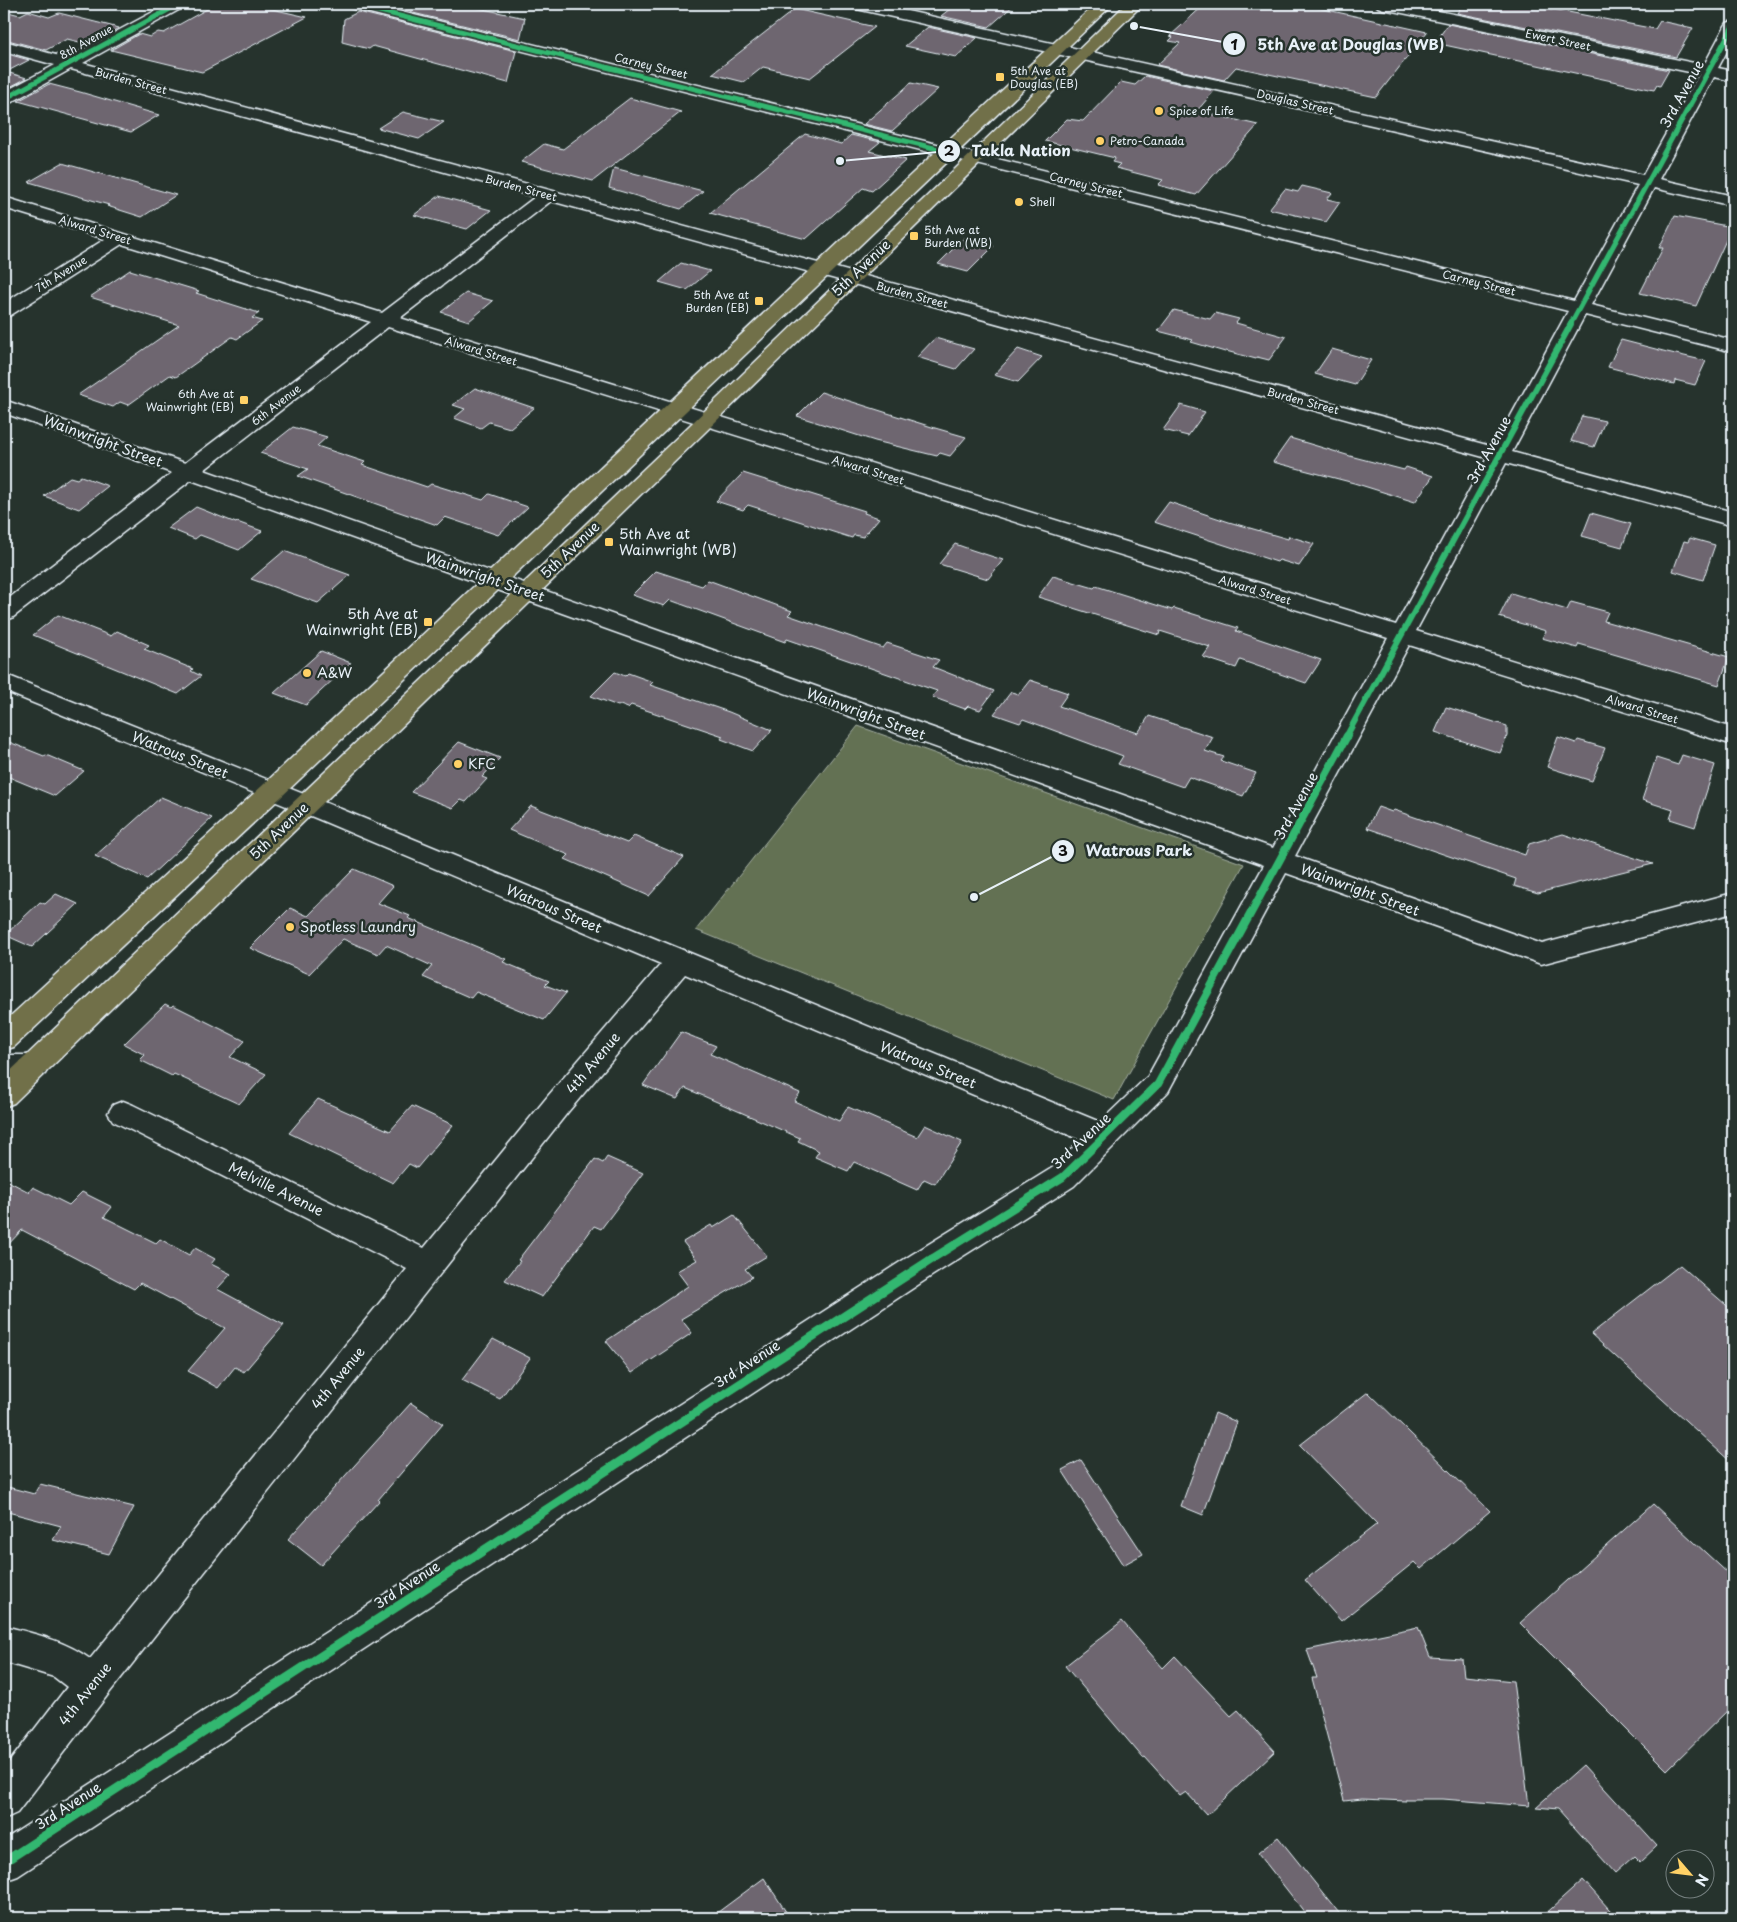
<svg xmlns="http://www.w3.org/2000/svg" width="1737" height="1922" viewBox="0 0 1737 1922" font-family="'Playpen Sans',sans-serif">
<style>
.green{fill:#647152;stroke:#a6b1a5}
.building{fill:#6e666f;stroke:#e8f1f8}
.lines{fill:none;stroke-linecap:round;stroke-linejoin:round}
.minor-casing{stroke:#e8f1f8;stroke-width:3}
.major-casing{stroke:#e8f1f8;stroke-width:3}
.minor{fill:#26332d;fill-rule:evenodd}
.major{fill:#71704a;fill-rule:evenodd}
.cycleway-far3-casing{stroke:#26332d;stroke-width:7}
.cycleway-far2-casing{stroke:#26332d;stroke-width:9}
.cycleway-far1-casing{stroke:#26332d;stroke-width:11}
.cycleway-casing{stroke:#26332d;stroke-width:12}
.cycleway-far3{stroke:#33b770;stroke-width:5}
.cycleway-far2{stroke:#33b770;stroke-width:6}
.cycleway-far1{stroke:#33b770;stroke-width:8}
.cycleway{stroke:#33b770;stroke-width:9}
.poi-dot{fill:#ffd166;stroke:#26332d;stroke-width:2}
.labels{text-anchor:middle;stroke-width:5;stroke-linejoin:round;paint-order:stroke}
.far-street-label{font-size:11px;fill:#e8f1f8;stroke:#26332d}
.far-poi-label{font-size:11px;fill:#e8f1f8;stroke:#26332d;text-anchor:start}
.street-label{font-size:14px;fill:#e8f1f8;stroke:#26332d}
.poi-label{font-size:14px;fill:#e8f1f8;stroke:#26332d;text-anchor:start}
.leader{fill:none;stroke:#e8f1f8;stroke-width:2}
.callout-dot{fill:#e8f1f8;stroke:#26332d;stroke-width:2}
.mark-label{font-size:15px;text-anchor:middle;font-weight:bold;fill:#111}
.callout-label{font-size:15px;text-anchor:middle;font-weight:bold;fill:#e8f1f8;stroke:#26332d;stroke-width:5;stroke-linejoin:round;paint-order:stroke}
</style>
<rect width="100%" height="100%" fill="#26332d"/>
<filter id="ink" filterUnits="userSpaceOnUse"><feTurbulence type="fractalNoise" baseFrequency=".02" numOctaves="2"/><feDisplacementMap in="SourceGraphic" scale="10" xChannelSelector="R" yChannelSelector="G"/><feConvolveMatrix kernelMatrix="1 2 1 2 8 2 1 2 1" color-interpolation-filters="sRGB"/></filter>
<g filter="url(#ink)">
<polygon class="green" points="858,726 1244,864 1114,1100 696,930"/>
<g class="building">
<polygon points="216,4 250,4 307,17 202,72 111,50 139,34 150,37 158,32 164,33"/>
<polygon points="376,4 460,4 525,18 520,39"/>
<polygon points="956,4 1015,4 989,27 941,16"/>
<polygon points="1205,4 1292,4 1313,8 1314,7 1427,32 1376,97 1236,67 1224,80 1157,65 1180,43 1169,41 1173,37 1170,36"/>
<polygon points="1463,4 1520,4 1552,10 1553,9 1655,29 1660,21 1693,28 1676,57 1457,13"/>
<polygon points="795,9 875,27 810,78 763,67 744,82 712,74"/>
<polygon points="4,11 20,15 28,11 49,17 59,13 119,28 88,44 67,39 46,50 4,39"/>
<polygon points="358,12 516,51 508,83 373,46 369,49 342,42 344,19"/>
<polygon points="1448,24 1669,70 1660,86 1657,85 1654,90 1435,43"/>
<polygon points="928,27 977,38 956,57 905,46"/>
<polygon points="4,53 29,60 6,72 27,78 4,90"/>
<polygon points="1145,76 1214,91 1197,111 1258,125 1196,195 1158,185 1163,180 1116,168 1120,164 1112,162 1115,158 1045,141 1067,119 1083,121 1121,82 1135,85"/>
<polygon points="911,83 938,89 892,131 864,124"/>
<polygon points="49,84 80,92 159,115 131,132 18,101"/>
<polygon points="630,98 681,112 593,181 521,162 544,144 563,149"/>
<polygon points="403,112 444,122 419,139 378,128"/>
<polygon points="805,134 841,144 851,135 880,142 869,151 906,160 872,191 863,188 806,239 710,213"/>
<polygon points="62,163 176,195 142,217 107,206 109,205 29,182"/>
<polygon points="614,168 703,191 681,209 609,188"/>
<polygon points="1302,186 1332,193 1327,199 1340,202 1326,222 1269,209 1285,189 1298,192"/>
<polygon points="439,196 491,210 467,229 414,215"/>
<polygon points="1675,216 1732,227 1696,306 1640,293 1663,248 1659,248"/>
<polygon points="964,238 994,246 968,272 938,264"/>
<polygon points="681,263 710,271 687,290 659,282"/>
<polygon points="130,270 199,291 196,293 259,313 252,318 262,321 237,339 232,337 176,377 170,375 128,405 120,402 113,407 78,395 179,325 90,297"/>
<polygon points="466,293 493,301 469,321 441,312"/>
<polygon points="1174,310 1210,319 1215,313 1239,319 1236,323 1286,337 1269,360 1257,357 1256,359 1226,351 1225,352 1191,342 1193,340 1158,331"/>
<polygon points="935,338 974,349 956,369 917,357"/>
<polygon points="1621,340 1667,352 1706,361 1695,385 1675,380 1674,384 1608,367"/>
<polygon points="1018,349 1042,357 1018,382 994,375"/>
<polygon points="1332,349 1371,360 1355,385 1315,374"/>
<polygon points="475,388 534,408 510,428 489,422 481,428 454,418 465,409 453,405"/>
<polygon points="821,392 935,428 966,437 950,456 940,453 937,456 875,441 797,416"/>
<polygon points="1181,405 1205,412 1188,436 1163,430"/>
<polygon points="1582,416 1605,421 1594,447 1571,441"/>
<polygon points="293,427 327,437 317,446 365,462 362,465 427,487 431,484 483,500 489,494 528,507 498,535 445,517 437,525 382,506 298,476 308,469 260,453"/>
<polygon points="1290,438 1350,456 1404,470 1406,467 1433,476 1415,502 1354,483 1273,462"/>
<polygon points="743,473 865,511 864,513 879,518 863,537 854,535 852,538 748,505 743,510 716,501"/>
<polygon points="81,476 108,486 79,509 44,496 70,477 77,479"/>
<polygon points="1169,502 1229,522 1288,539 1289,536 1314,544 1299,566 1279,560 1277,562 1154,522"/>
<polygon points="196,507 236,523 237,522 262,531 239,550 200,535 195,539 168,528"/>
<polygon points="1591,513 1631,524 1622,547 1582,536"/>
<polygon points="1690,538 1715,545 1703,580 1673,571 1684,541 1688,542"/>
<polygon points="955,544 972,550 1003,560 988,579 939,564"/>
<polygon points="284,551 350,575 318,603 251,579"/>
<polygon points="656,571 702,586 708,580 792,611 788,615 883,648 887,643 939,660 933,667 994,691 980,710 968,706 965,709 932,697 937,691 787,639 785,642 670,600 664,606 632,595"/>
<polygon points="1053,576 1094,588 1096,586 1172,610 1174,608 1238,628 1236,631 1321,660 1306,683 1240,660 1236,668 1203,657 1210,647 1160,631 1159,635 1038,597"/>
<polygon points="1511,593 1567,610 1571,602 1608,612 1604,621 1729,657 1719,685 1579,644 1577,648 1542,638 1546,631 1499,617"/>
<polygon points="58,615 111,636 117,631 149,645 144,649 193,669 191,671 201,676 178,694 33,635"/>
<polygon points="321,651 351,663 306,705 274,693"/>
<polygon points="615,672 625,676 628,673 653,682 650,685 729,712 772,730 753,751 721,739 723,736 631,705 628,708 620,705 618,706 591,696"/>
<polygon points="1030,680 1068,693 1059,706 1138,733 1149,716 1213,737 1205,751 1224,757 1221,761 1256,773 1243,796 1189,777 1183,787 1118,764 1123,756 1023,719 1020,723 994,714 1011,692 1019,694"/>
<polygon points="1446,707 1507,726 1507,736 1500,753 1435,732"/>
<polygon points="1558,737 1576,743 1578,740 1605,748 1592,781 1547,767"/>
<polygon points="4,740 44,756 46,755 84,771 55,796 4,775"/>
<polygon points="459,742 500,758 482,777 487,779 466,802 461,800 453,808 411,792"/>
<polygon points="1682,755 1715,765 1695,827 1670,819 1673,810 1642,800 1656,758 1678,765"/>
<polygon points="161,797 212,818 147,879 95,856"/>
<polygon points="531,806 627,843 634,836 684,857 649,896 565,859 569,855 509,830"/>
<polygon points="1378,807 1392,812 1394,810 1525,855 1529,844 1563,834 1653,864 1538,893 1514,886 1516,879 1367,828"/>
<polygon points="354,869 393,886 378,903 410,916 408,918 506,959 503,962 549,981 545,985 566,993 544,1020 476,992 471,998 423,977 432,966 386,945 378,954 343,939 309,974 250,948 290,908 308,916"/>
<polygon points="56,894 78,904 32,947 5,935 40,902 45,904"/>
<polygon points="165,1004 171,1007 173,1005 245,1041 230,1057 266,1074 239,1104 174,1074 172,1076 140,1060 145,1055 124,1044"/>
<polygon points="681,1032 716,1046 710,1054 800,1093 794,1101 839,1121 848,1107 917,1137 925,1125 962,1142 935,1184 924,1179 917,1190 854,1162 848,1171 815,1157 819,1151 798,1141 800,1138 685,1088 677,1099 643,1085"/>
<polygon points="318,1099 390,1131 412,1106 453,1125 417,1168 409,1164 393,1183 289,1133"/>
<polygon points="607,1157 643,1173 601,1229 594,1226 542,1297 505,1280 520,1261 518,1260 595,1159 603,1163"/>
<polygon points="4,1179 29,1192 33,1187 69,1205 82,1192 112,1207 104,1217 156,1243 160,1239 189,1255 195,1248 215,1259 211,1264 231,1274 217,1289 284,1325 244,1372 235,1367 218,1388 188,1371 225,1328 140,1283 134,1289 22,1230 4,1249"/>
<polygon points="734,1215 767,1256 745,1269 752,1277 681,1319 692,1333 632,1373 606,1341 688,1286 677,1271 697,1260 683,1242 711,1225 713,1228"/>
<polygon points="1680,1265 1733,1311 1733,1464 1591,1334"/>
<polygon points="493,1339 530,1358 500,1399 462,1380"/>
<polygon points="1368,1392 1490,1511 1421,1569 1414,1562 1341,1621 1305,1580 1377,1524 1300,1445"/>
<polygon points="411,1403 443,1424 378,1500 379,1501 321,1565 288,1539"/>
<polygon points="1215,1413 1237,1422 1203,1515 1181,1506"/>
<polygon points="1081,1460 1143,1554 1123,1565 1062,1470"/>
<polygon points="40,1484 134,1507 109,1554 53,1540 61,1526 4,1511 4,1486 34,1494"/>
<polygon points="1653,1504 1733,1578 1733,1705 1667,1770 1520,1623"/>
<polygon points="1122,1621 1163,1668 1175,1656 1231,1716 1238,1710 1275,1751 1207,1815 1186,1792 1180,1796 1145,1757 1143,1758 1065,1666"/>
<polygon points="1418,1627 1430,1657 1462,1659 1464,1676 1513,1681 1529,1806 1443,1799 1406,1799 1406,1801 1362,1799 1344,1801 1312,1678 1317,1678 1307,1650"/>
<polygon points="1583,1765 1657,1846 1640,1862 1634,1856 1615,1873 1558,1809 1536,1807"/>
<polygon points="1278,1837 1343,1918 1309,1918 1258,1853"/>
<polygon points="764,1878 790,1918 710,1918"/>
<polygon points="1583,1880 1617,1918 1541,1918"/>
</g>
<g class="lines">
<defs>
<g id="minor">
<path d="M168,4H187L184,7L83,63L1494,447L1568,311L346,7L343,4H369L1574,301L1638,185L857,9L852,7L849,4H876L1643,175L1699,74L1383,9L1378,7L1375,4H1404L1704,65L1725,26L1727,23L1733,21V40L1718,68L1733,71V81L1714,77L1659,179L1733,196V206L1654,188L1591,305L1733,340V352L1585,315L1512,452L1733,512V526L1506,463L1416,631L1733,728V745L1409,645L1295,856L1542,944L1733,893V913L1541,964L1286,873L1168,1092L1074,1186L933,1275L18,1876L4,1881V1840L911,1255L1052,1168L1081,1140L685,974L568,1112L106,1697L17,1813L4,1819V1769L67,1687L54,1677L4,1662V1626C33,1633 66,1641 90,1659L407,1269L113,1121L108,1113L113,1105L123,1101L133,1105L424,1248L548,1096L661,964L318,819L4,691V674L336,807L1100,1122L1148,1076L1264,865L191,480L12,618L4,620V602L172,473L4,413V400L185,463L371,322L122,244L11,315L4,317V303L105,239L4,208V197L382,313L535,197L71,69L10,103L4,104V92L55,65L4,51V41L67,58ZM551,201L1487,458L1396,625L400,318ZM388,327L1388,638L1273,848L204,470Z"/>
<polygon points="4,1055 35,1055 45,1058 49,1066 45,1074 35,1077 4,1077"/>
</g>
<g id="major">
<polygon points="1096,4 1113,4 280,798 14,1047 4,1050 4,1022 262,786 930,157"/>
<polygon points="1126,4 1143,4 702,435 14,1103 4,1107 4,1077 688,427"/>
</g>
</defs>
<use href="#minor" class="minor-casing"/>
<use href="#major" class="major-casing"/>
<use href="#minor" class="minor"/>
<use href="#major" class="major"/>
<defs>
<g id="cycleway-far3">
<polyline points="351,4 946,151"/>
<polyline points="4,99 179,4"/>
<polyline points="1570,325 1733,26"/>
</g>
<polyline id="cycleway-far2" points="1346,737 1571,324"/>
<polyline id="cycleway-far1" points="930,1260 1063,1177 1158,1084 1347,736"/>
<polyline id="cycleway" points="4,1862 932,1259"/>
</defs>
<use href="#cycleway-far3" class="cycleway-far3-casing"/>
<use href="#cycleway-far2" class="cycleway-far2-casing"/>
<use href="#cycleway-far1" class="cycleway-far1-casing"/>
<use href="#cycleway" class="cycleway-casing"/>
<use href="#cycleway-far3" class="cycleway-far3"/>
<use href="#cycleway-far2" class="cycleway-far2"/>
<use href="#cycleway-far1" class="cycleway-far1"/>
<use href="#cycleway" class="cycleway"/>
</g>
</g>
<g class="poi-dot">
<rect x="995" y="72" width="10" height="10" rx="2.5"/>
<circle cx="1159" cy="111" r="5"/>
<circle cx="1100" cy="141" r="5"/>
<circle cx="1019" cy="202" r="5"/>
<rect x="909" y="231" width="10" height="10" rx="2.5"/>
<rect x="754" y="296" width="10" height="10" rx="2.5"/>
<rect x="239" y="395" width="10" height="10" rx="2.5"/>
<rect x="604" y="537" width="10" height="10" rx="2.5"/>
<rect x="423" y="617" width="10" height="10" rx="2.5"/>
<circle cx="307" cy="673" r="5"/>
<circle cx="458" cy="764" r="5"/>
<circle cx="290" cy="927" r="5"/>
</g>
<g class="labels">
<g class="far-street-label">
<text transform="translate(1558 40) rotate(12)" y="4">Ewert Street</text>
<text transform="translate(86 42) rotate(-29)" y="4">8th Avenue</text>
<text transform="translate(651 66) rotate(14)" y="4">Carney Street</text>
<text transform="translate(131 81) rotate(15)" y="4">Burden Street</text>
<text transform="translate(1295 102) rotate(13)" y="4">Douglas Street</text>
<text transform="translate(1086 185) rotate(14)" y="4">Carney Street</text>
<text transform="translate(521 188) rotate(15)" y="4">Burden Street</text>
<text transform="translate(95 230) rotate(17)" y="4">Alward Street</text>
<text transform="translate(61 274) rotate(-32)" y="4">7th Avenue</text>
<text transform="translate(1479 283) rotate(14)" y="4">Carney Street</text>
<text transform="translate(912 295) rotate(15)" y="4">Burden Street</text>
<text transform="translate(481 351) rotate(17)" y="4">Alward Street</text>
<text transform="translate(1303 401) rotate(15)" y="4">Burden Street</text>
<text transform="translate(276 405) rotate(-38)" y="4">6th Avenue</text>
<text transform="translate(868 470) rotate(17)" y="4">Alward Street</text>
<text transform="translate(1255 590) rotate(17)" y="4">Alward Street</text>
<text transform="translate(1642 709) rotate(17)" y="4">Alward Street</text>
</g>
<g class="far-poi-label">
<text x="1010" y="75">5th Ave at<tspan x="1010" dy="13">Douglas (EB)</tspan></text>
<text x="1169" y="115">Spice of Life</text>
<text x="1110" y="145">Petro-Canada</text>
<text x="1029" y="206">Shell</text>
<text x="924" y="234">5th Ave at<tspan x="924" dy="13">Burden (WB)</tspan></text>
<text x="749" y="299" text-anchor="end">5th Ave at<tspan x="749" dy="13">Burden (EB)</tspan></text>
<text x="234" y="398" text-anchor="end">6th Ave at<tspan x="234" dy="13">Wainwright (EB)</tspan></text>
</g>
<g class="street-label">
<text transform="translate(1682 94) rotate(-61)" y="5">3rd Avenue</text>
<text transform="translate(861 268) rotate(-44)" y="5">5th Avenue</text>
<text transform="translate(103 441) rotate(20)" y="5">Wainwright Street</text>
<text transform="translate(1489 450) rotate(-61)" y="5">3rd Avenue</text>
<text transform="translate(570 550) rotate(-44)" y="5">5th Avenue</text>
<text transform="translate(485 577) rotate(19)" y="5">Wainwright Street</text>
<text transform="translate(866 714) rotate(20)" y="5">Wainwright Street</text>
<text transform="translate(180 755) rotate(22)" y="5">Watrous Street</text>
<text transform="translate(1296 806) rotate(-61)" y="5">3rd Avenue</text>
<text transform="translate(279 831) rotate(-44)" y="5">5th Avenue</text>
<text transform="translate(1360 890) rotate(20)" y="5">Wainwright Street</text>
<text transform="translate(554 909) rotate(23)" y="5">Watrous Street</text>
<text transform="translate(593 1063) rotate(-50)" y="5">4th Avenue</text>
<text transform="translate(928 1065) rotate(22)" y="5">Watrous Street</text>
<text transform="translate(1081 1141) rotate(-43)" y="5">3rd Avenue</text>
<text transform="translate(276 1189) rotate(26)" y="5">Melville Avenue</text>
<text transform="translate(747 1364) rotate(-33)" y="5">3rd Avenue</text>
<text transform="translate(338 1378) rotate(-51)" y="5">4th Avenue</text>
<text transform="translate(407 1585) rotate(-33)" y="5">3rd Avenue</text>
<text transform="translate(85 1694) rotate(-52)" y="5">4th Avenue</text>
<text transform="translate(68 1806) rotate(-33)" y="5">3rd Avenue</text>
</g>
<g class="poi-label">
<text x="619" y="539">5th Ave at<tspan x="619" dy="16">Wainwright (WB)</tspan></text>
<text x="418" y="619" text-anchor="end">5th Ave at<tspan x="418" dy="16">Wainwright (EB)</tspan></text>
<text x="317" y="678">A&amp;W</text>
<text x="468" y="769">KFC</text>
<text x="300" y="932">Spotless Laundry</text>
</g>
</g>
<path class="leader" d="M1134 26L1234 44M840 161L949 151M974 897L1063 851"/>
<g class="callout-dot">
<circle cx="1134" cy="26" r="5"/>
<circle cx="840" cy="161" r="5"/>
<circle cx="974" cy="897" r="5"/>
<circle cx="1234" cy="44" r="12"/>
<circle cx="949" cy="151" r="12"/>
<circle cx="1063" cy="851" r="12"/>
</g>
<g class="mark-label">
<text x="1234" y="50">1</text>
<text x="949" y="156">2</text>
<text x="1063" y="856">3</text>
</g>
<g class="callout-label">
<text x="1351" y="50">5th Ave at Douglas (WB)</text>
<text x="1021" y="156">Takla Nation</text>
<text x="1139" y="856">Watrous Park</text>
</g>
<rect width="1737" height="1922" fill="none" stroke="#26332d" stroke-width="20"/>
<rect x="10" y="10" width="1717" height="1902" fill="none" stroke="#e8f1f8" stroke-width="2" filter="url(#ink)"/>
<g transform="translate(1690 1874) rotate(118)"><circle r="24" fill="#26332d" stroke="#747f7e"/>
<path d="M0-4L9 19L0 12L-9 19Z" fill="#ffd166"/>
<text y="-8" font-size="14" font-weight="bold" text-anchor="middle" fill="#e8f1f8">N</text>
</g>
</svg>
